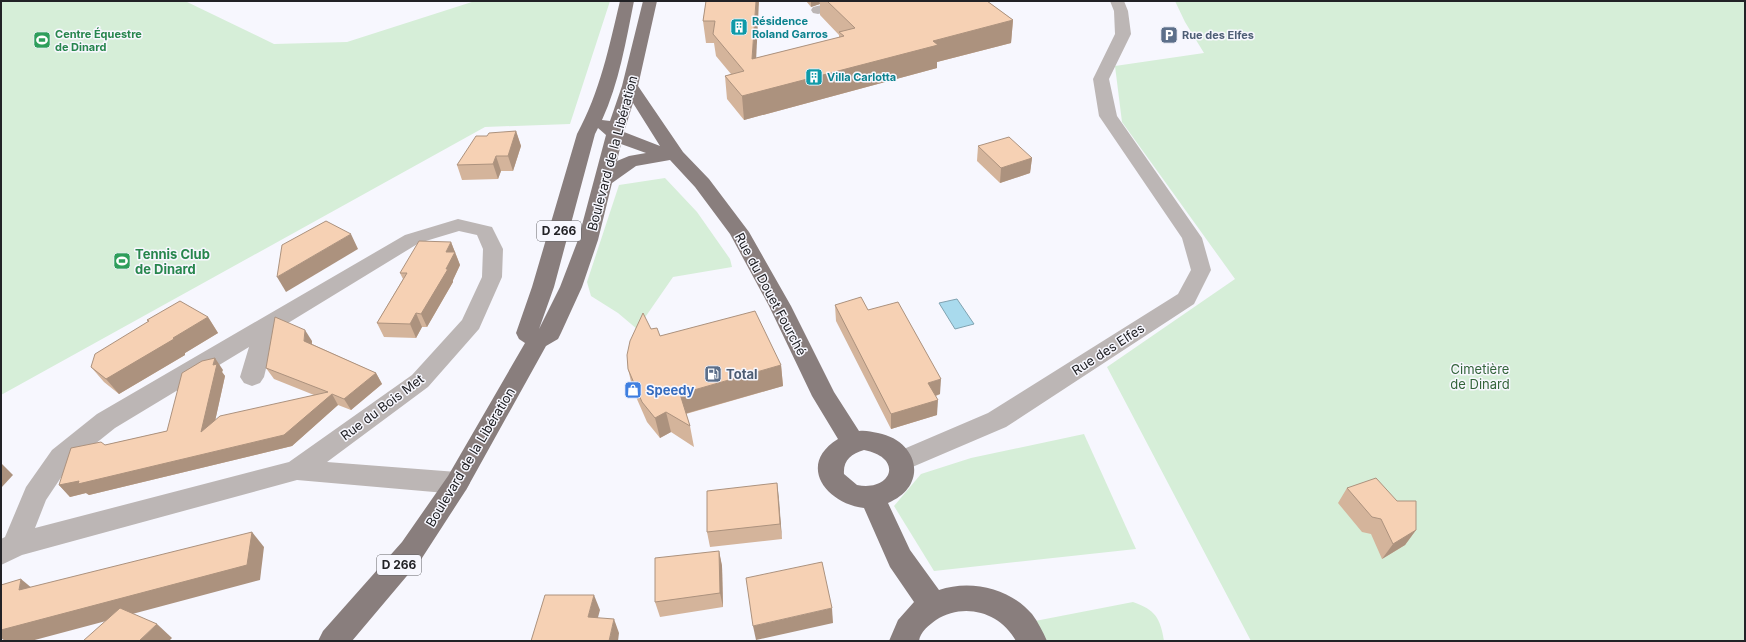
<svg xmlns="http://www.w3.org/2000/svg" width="1746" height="642" viewBox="0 0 1746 642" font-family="Inter,sans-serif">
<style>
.green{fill:#d6eed8}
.water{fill:#a9daed;stroke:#80a3b1}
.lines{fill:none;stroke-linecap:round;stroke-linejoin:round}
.minor{fill:#bcb6b5;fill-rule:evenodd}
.major{fill:#897e7d;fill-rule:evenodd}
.wall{fill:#d4b49b}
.shaded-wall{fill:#ac927e}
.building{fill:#f6d1b4;stroke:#ac927e}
.labels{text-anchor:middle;stroke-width:3;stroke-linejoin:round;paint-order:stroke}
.far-culture-label{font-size:11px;font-weight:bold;fill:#0d838f;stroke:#f7f7fe;text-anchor:start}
.far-leisure-label{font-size:11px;font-weight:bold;fill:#27864d;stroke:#f7f7fe;text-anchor:start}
.far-service-label{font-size:11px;font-weight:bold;fill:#4e5e75;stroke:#f7f7fe;text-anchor:start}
.shield{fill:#f7f7fe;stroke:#626267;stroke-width:1}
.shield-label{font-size:12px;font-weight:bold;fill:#222226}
.street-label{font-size:13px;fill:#222226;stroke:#f7f7fe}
.leisure-label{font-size:13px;font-weight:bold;fill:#27864d;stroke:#f7f7fe;text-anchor:start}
.park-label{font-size:13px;fill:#33643a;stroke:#f7f7fe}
.service-label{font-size:13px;font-weight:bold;fill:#4e5e75;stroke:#f7f7fe;text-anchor:start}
.shop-label{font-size:13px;font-weight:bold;fill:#366cbe;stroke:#f7f7fe;text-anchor:start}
</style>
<rect width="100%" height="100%" fill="#f7f7fe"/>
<g class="green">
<polygon points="1,1 185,1 274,44 347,42 475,1 610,1 570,124 485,127 1,395"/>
<polygon points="1175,1 1745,1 1745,641 1251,641 1107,367 1235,279 1122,122 1115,66 1204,53 1185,22"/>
<polygon points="665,178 697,212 730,259 732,267 673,277 637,329 618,313 591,296 587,282 619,185"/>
<polygon points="1084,434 1136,549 934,571 894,506 921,474 971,458"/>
<path d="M1133,602C1155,610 1160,617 1164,641H1041L1035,621Z"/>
</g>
<polygon class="water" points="957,299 974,324 955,329 939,303"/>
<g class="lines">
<g class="minor">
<polygon points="839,1 865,1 863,4 818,14 813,13 811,10 813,7"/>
<polygon points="1110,1 1124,1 1128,11 1131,34 1109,79 1117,116 1202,238 1211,270 1194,304 1006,427 910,468 901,471 892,468 888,461 892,454 988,413 1178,294 1191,270 1182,238 1099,116 1093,79 1115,34 1114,11"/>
<path d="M458,219L492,227L503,249L502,277L479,329L428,387L327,462L457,472L466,476L470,483L466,490L457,494L297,480L22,555L1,565V539L5,537L26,487L52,450L97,414L405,235ZM459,231L477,235L483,249L482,277L462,320L412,375L289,462L35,528L46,500L70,464L115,428L249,347L240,377L244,383L252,386L260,383L264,377L275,331L419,243Z"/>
</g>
<path class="major" d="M620,1H634C626,41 619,83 602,120L610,121L622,86L643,1H657L638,86L683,152L709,179L749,232L791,306L834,392L859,431C866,430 871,432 878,433C919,441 929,486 888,503L910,550L939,590C970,579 1010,588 1032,614C1038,622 1043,632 1047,641H1016C1000,612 964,602 936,620C929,625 920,632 919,641H889L898,620L914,602L890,567L864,508C825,503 797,464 838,439L812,396L769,306L730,234L695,187L670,160L636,166L612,183L598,240L582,287L561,333L558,339L546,346L466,490L422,558L352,641H318L323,631L402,542L448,476L525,343L519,339L516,333L532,287L577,134C600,92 609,47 620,1ZM633,103L660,146L624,132ZM598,128L606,135L578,240L560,287L539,329L554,287L595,134ZM621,144L646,153L629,156L617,161ZM864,450C905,458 891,492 857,485L844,474C843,460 851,454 864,450Z"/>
</g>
<g class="wall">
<polygon points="706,1 756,58 839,38 839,35 820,15 820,4 811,7 806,1 987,1 1013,20 1011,43 937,62 937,68 744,120 727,99 725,76 731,74 716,56 714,43 706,43 703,21"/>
<polygon points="516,131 521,146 513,171 501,171 498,179 462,180 457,165 487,136"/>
<polygon points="978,146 1032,158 1030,173 1000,183 977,161"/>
<polygon points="451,242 460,265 453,280 453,282 427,327 422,327 416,338 384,337 377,323 403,279 400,273"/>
<polygon points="835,305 868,310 940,394 936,396 937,415 891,429 836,321"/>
<polygon points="208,317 218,333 185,353 185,355 119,394 104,382 91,367 148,322 147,320"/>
<polygon points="651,329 660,336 781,365 783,386 686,414 690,426 694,447 671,432 660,438 647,422 633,390 628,369"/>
<polygon points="312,341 312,344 376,373 382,384 351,410 338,405 292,446 89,495 86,493 70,497 59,485 105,445 167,431 223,370 222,372 225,376 215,421 314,395 274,379 266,368"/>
<polygon points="777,483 782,539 710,547 707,532"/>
<polygon points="1347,488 1416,530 1405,545 1382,559 1371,534 1362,532 1338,503"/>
<polygon points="719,551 722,566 723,607 660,617 655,602"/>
</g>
<g class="shaded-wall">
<polygon points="756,1 759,1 755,82 752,59"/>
<polygon points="811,1 819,1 820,4 811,7"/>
<polygon points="1013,20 1011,43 937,62 937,68 744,120 742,96 933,41"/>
<polygon points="516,131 521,146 513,171 508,156"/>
<polygon points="496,156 501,171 498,179 493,164"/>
<polygon points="1032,158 1030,173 1000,183 1001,168"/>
<polygon points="351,234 358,249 286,292 277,277"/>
<polygon points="451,242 460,265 453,280 453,282 427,327 421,314 446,269 446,252"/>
<polygon points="416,313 422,327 416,338 410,324"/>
<polygon points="208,317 218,333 185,353 185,355 119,394 106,379 173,338"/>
<polygon points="305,330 312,341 311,352 304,341"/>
<polygon points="215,358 223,370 222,372 225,376 210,444 201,432"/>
<polygon points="781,365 783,386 684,414 680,394"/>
<polygon points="376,373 382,384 351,410 344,399"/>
<polygon points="941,379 940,394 928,398 928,383"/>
<polygon points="332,394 338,405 292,446 89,495 86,493 70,497 59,485"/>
<polygon points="938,400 937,415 891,429 891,414"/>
<polygon points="666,412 671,432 660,438 655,418"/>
<polygon points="1,463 13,475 1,488"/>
<polygon points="777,483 779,499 782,539 780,524"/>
<polygon points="1416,530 1405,545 1382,559 1393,544"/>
<polygon points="252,532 264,547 260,580 31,641 5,641 1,638 1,623"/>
<polygon points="719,551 722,566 723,607 720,593"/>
<polygon points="21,579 39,594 19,590"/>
<polygon points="594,595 600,610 594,632 588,617"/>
<polygon points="832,608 833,623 756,640 753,626"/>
<polygon points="614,619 619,633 618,641 609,641"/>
<polygon points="157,624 172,638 169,641 139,641"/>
</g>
<g class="building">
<polygon points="706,1 756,1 752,59 844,36 839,32 855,28 827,1 987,1 1013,20 933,41 938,45 742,96 725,76 744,71 713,34 715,21 703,21"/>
<polygon points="516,131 508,156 496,156 493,164 457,165 476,136 487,136 489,133"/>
<polygon points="1009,137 1032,158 1001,168 978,146"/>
<polygon points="326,221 351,234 277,277 282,245"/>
<polygon points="419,241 451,242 446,252 455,252 446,269 448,269 421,314 416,313 410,324 377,323 407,273 400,273"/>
<polygon points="861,297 868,310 898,302 941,379 928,383 938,400 891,414 835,305"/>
<polygon points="180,301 208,317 173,338 174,339 106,379 91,367 95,354 149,321 147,320"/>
<polygon points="755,311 781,365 680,394 690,426 666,412 655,418 642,402 628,369 627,355 630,341 643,313 651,329 657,328 660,336"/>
<polygon points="275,317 305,330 304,341 376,373 344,399 332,394 284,435 78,484 79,481 59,485 71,448 101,442 105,445 167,431 182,373 202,361 215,358 213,365 217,364 201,432 220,416 328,392 266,368"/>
<polygon points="1376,478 1397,501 1416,501 1416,530 1393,544 1381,519 1372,517 1347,488"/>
<polygon points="777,483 780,524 707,532 707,491"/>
<polygon points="252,532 247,565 1,630 1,585 21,579 19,590"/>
<polygon points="719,551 720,593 655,602 655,558"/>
<polygon points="822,562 832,608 753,626 746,578"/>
<polygon points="545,595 594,595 588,617 614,619 609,641 531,641"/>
<polygon points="120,608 157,624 139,641 83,641"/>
</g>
<defs>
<symbol id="building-square" viewBox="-11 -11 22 22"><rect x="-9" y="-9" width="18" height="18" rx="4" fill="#0f9aa8" stroke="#f7f7fe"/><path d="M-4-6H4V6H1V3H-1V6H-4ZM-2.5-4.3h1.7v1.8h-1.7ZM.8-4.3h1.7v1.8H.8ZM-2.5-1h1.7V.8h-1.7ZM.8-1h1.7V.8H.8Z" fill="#fff"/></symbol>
<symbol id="parking-square" viewBox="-11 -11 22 22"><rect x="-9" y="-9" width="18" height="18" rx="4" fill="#5c6f8a" stroke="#f7f7fe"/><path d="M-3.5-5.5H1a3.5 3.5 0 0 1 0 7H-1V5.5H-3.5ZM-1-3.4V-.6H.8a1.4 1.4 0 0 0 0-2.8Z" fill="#fff"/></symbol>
<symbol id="stadium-square" viewBox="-11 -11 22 22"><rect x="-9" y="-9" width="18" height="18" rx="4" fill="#2e9e5b" stroke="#f7f7fe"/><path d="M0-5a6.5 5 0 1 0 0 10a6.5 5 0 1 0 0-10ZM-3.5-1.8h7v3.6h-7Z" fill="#fff"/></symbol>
<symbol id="fuel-square" viewBox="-11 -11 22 22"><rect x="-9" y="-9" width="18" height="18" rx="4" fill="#5c6f8a" stroke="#f7f7fe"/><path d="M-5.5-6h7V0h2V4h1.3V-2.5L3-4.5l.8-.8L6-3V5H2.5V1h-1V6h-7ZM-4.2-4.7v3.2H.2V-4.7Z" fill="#fff"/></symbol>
<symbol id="shop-square" viewBox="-11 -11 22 22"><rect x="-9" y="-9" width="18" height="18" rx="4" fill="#3f7fe0" stroke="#f7f7fe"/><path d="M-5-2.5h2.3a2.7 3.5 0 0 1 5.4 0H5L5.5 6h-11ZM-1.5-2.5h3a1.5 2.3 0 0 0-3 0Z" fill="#fff"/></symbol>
</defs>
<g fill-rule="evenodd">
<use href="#building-square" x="729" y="17" width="20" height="20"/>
<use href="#parking-square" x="1159" y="25" width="20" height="20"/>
<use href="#stadium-square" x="32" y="30" width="20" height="20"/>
<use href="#building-square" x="804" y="67" width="20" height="20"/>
<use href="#stadium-square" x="112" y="251" width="20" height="20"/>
<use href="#fuel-square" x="703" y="364" width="20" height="20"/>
<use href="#shop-square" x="623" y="380" width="20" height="20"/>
</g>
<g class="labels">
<g class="far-culture-label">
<text x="752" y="25">Résidence<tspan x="752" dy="13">Roland Garros</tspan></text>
<text x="827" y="81">Villa Carlotta</text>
</g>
<g class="far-leisure-label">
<text x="55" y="38">Centre Équestre<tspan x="55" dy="13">de Dinard</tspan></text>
</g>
<g class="far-service-label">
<text x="1182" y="39">Rue des Elfes</text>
</g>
<g class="shield">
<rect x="537" y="221" width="44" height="20" rx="3"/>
<rect x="377" y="555" width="44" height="20" rx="3"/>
</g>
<g class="shield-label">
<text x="559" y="235">D 266</text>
<text x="399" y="569">D 266</text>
</g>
<g class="street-label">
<text transform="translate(612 153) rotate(-75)" y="5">Boulevard de la Libération</text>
<text transform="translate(771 294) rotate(62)" y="5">Rue du Douet Fourché</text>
<text transform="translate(1108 349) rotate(-33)" y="5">Rue des Elfes</text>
<text transform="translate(382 407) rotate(-37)" y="5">Rue du Bois Met</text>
<text transform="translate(470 457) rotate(-59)" y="5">Boulevard de la Libération</text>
</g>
<g class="leisure-label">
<text x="135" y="259">Tennis Club<tspan x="135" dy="15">de Dinard</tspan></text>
</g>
<g class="park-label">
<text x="1480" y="374">Cimetière<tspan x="1480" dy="15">de Dinard</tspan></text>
</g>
<g class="service-label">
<text x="726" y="379">Total</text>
</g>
<g class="shop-label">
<text x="646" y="395">Speedy</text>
</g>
</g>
<rect width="1746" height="642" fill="none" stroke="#222226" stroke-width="4"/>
</svg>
